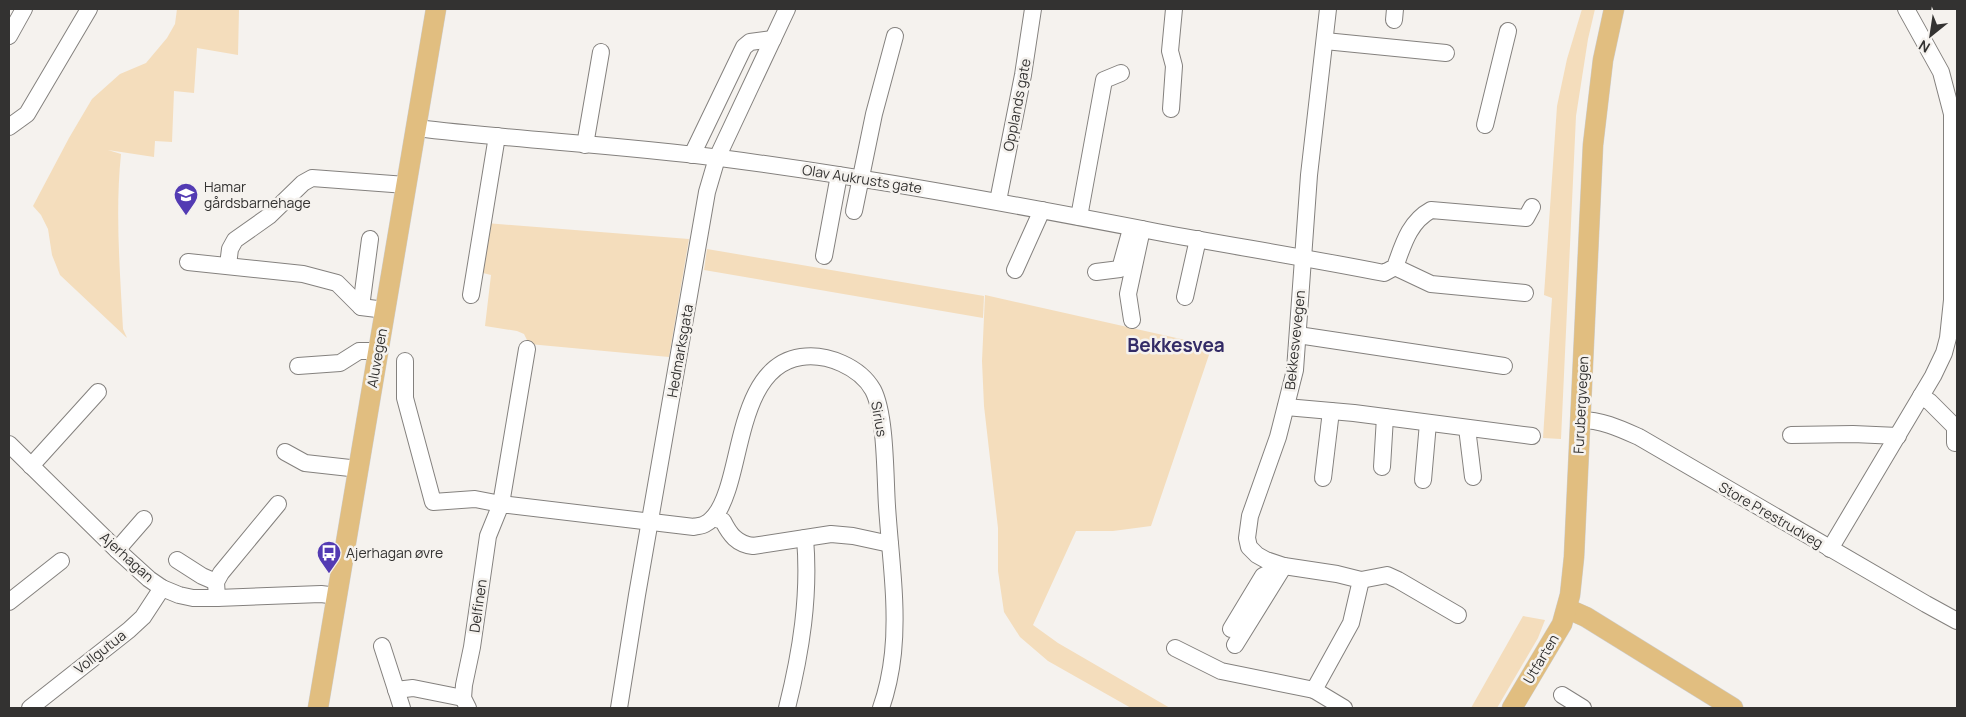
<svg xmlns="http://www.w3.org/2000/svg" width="1966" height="717" viewBox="0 0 1966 717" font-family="Manrope,sans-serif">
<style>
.green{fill:#f4ddbc}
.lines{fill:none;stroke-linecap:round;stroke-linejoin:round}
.minor-casing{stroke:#84817e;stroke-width:18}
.major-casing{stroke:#cecece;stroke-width:21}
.minor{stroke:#fff;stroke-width:16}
.major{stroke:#e1be80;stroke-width:20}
.labels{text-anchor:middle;stroke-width:5;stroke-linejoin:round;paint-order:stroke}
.street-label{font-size:14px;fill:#333231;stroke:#f5f2ee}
.poi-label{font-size:14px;fill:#333231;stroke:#f5f2ee;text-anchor:start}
.district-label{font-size:19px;font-weight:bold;fill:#332b66;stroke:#f5f2ee}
</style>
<rect width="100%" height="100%" fill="#f5f2ee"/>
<g class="green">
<path d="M177,9H239L238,55L197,48L194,93L174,91L172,142L155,141L154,157L108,150L121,154C115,212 120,271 123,329L127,338L60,275L52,255L48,229L41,215L33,206L69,138L92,99L120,74L146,63L167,38L175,24Z"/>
<polygon points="1582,9 1595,9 1588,39 1576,116 1561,439 1543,438 1552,298 1544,295 1557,106 1567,59"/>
<polygon points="486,223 689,239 669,357 529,344 524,334 517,331 485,326 491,275 479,272"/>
<polygon points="707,249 984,296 983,318 704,270"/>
<polygon points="985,295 1212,346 1151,526 1113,531 1076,531 1033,625 1058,643 1170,708 1131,708 1048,661 1020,637 1004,612 998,571 998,528 984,406 982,361"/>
<polygon points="1523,616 1545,620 1538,638 1497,708 1471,708"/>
</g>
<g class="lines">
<defs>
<g id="minor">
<polyline points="1328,9 1309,175 1295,370 1278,437 1250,516 1247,538 1249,547 1257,555 1266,560 1284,566 1337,574 1361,580 1351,623 1314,690 1344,708"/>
<polyline points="1394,20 1395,9"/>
<polyline points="9,36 24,9"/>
<polyline points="1325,41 1446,53"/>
<polyline points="1171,109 1174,66 1170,51 1174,9"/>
<polyline points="1485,125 1508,31"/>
<polyline points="9,127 27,114 89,9"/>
<path d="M416,128C517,140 619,145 720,158C866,177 1011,204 1157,232C1232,246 1309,258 1384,273L1395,267C1403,245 1409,222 1431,210L1526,218L1532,207"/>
<polyline points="585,145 601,52"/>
<polyline points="692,155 744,47 750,42 773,39"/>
<polyline points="998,201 1023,75 1033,9"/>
<polyline points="854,211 874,114 895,36"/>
<polyline points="1079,217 1104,80 1121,73"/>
<polyline points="824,256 839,175"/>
<polyline points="188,262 303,274 337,283 361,307 385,310"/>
<polyline points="228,265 230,249 235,240 269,216 303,183 312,178 406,185"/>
<polyline points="1395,267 1431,284 1525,293"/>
<polyline points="1015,270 1042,210"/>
<polyline points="1096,272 1120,269 1131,229"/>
<polyline points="471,295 497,136"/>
<polyline points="1185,297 1198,239"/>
<polyline points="361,307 370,239"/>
<polyline points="1132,320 1128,294 1142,229"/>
<polyline points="1298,335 1504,366"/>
<polyline points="405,361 405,398 433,502 475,499 501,504 527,349"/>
<polyline points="298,366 340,363 359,351 378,351"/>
<polyline points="1921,396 1930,402 1955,427 1955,443"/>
<polyline points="1286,407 1354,413 1532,436"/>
<path d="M1580,420C1602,420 1619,428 1639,437L1926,604L1957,621"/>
<polyline points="1467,428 1473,477"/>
<polyline points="1791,435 1853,434 1898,436"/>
<polyline points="9,444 117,550 149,579 162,588 179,595 193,598 217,598 321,594 337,596"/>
<polyline points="285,452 305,463 359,469"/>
<polyline points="31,466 98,392"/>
<polyline points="1382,467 1385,417"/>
<polyline points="1323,478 1331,411"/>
<polyline points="1423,480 1428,423"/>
<path d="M713,518L723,521C730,535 737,544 753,546L831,534L853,536L890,544"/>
<polyline points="1830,549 1933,376 1944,353 1948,338 1952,300 1952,114 1941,72 1906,9"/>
<polyline points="117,550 144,519"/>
<polyline points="177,560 202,576 216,582"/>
<polyline points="1361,580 1387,575 1398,580 1458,615"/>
<polyline points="217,598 216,582 221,573 278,504"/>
<polyline points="9,602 61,561"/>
<polyline points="1231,629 1263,576 1284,566 1235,645"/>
<polyline points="382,646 402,708"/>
<polyline points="1175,648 1221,671 1314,690"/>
<polyline points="396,690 413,688 463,698"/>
<polyline points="1562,695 1583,708"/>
<polyline points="30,708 129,630 143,617 162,588"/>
<path d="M468,708L463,698L464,685L472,647L488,536L501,504L694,527C697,526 702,526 705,524C717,518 723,503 727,491C742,448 745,365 801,357C827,353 860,367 873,390C886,415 885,477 887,506C890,554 898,605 893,653C891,672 887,691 881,708"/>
<polyline points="619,708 637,595 707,192 717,158 787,9"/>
<path d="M787,708C801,652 810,596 805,538"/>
</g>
<g id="major">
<polyline points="1568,609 1586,617 1733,708"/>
<polyline points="318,708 436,9"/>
<polyline points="1512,708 1562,624 1570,595 1574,557 1593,145 1603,60 1614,9"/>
</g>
</defs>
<use href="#minor" class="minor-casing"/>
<use href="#major" class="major-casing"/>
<use href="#minor" class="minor"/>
<use href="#major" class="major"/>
</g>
<defs>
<symbol id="school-pin" viewBox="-11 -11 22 30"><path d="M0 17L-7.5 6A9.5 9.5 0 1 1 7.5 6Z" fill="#533bb3" stroke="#f5f2ee"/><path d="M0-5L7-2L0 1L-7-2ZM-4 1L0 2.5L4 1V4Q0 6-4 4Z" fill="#fff"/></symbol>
<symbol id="bus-pin" viewBox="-11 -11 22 30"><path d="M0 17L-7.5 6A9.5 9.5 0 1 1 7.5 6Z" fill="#533bb3" stroke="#f5f2ee"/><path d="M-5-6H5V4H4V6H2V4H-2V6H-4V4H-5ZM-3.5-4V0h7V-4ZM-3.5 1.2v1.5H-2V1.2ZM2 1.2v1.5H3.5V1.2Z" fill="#fff"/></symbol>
</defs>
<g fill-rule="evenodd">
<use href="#school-pin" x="172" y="181" width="28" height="38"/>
<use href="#bus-pin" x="315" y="539" width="28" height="38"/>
</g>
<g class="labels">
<g class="street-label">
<text transform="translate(1017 105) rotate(-79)" y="5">Opplands gate</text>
<text transform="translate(862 179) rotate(9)" y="5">Olav Aukrusts gate</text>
<text transform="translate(1295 340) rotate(-84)" y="5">Bekkesvevegen</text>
<text transform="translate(680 351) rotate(-80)" y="5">Hedmarksgata</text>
<text transform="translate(377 358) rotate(-80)" y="5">Aluvegen</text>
<text transform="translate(1581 405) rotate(-87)" y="5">Furubergvegen</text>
<text transform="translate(879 419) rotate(80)" y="5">Sirius</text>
<text transform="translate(1771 515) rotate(30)" y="5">Store Prestrudveg</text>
<text transform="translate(127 557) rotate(42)" y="5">Ajerhagan</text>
<text transform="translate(478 606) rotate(-82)" y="5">Delfinen</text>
<text transform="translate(100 652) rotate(-38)" y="5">Vollgutua</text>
<text transform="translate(1541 659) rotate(-59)" y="5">Utfarten</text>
</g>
<g class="poi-label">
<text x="204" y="192">Hamar<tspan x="204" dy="16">gårdsbarnehage</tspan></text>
<text x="346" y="558">Ajerhagan øvre</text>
</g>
<g class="district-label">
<text x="1176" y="352">Bekkesvea</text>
</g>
</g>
<rect width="1966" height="717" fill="none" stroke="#333231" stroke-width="20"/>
<g transform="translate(1931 35) rotate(210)" stroke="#f5f2ee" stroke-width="4" paint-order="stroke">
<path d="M0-4L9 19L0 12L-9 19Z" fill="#333231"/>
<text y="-8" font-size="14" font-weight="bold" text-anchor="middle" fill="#333231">N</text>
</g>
</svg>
